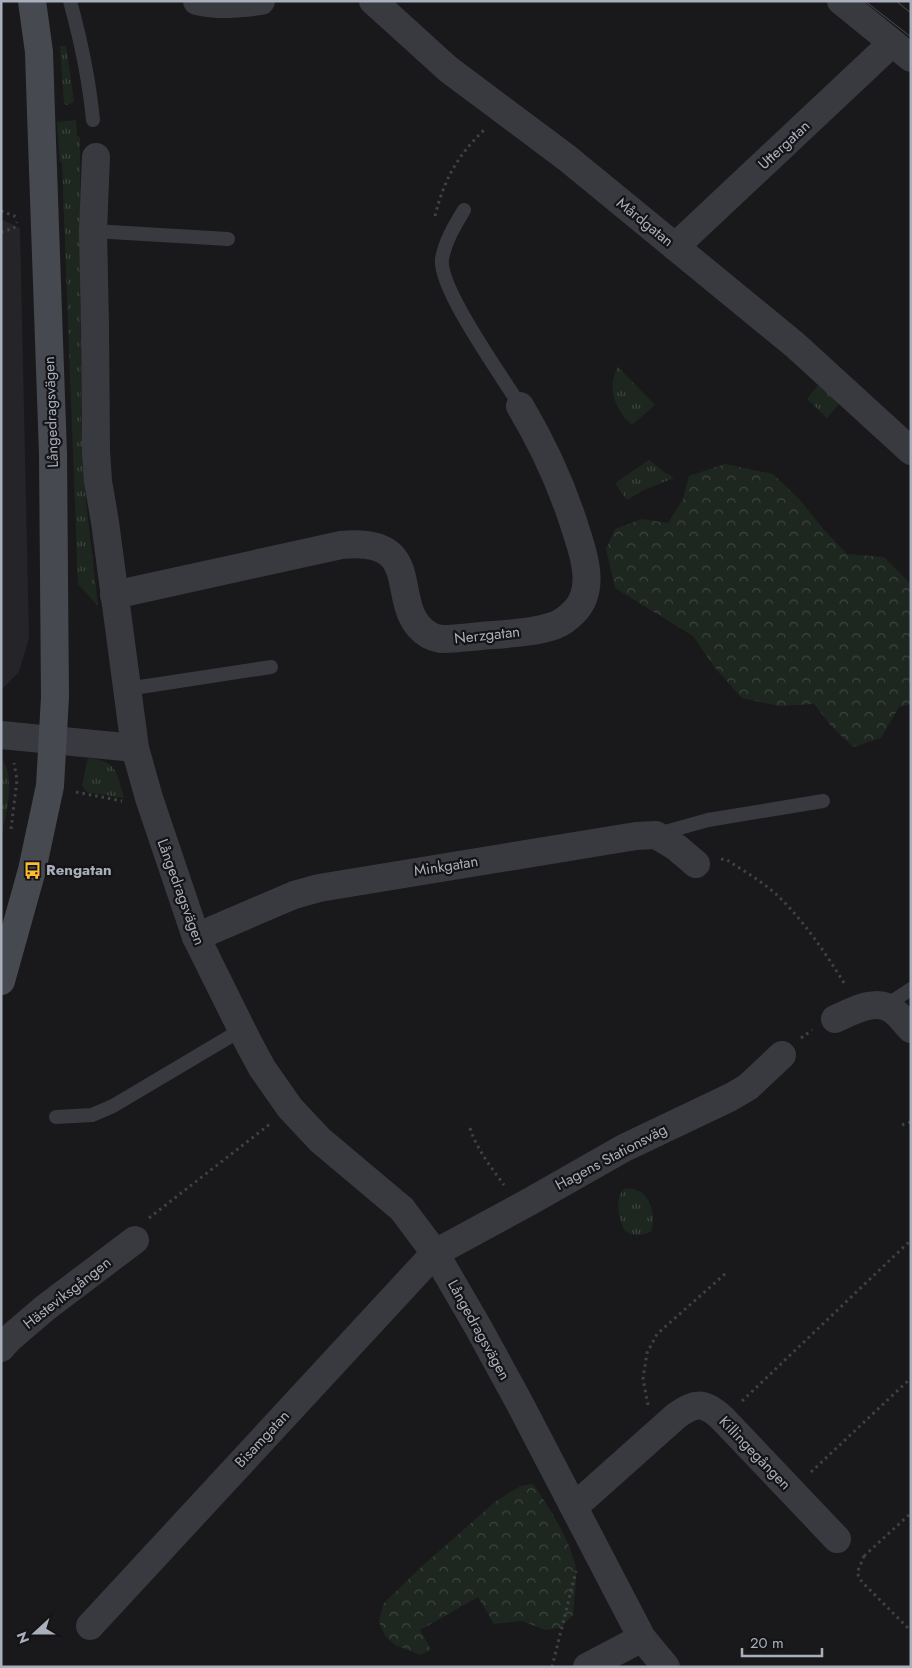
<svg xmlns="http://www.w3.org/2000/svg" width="912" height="1668" viewBox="0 0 912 1668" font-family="Jost,sans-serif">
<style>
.built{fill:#252428}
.grass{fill:url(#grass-tufts)}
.forest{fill:url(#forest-crowns)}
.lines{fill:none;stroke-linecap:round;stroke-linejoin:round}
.path{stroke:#3f4147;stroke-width:3;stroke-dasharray:2.5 4;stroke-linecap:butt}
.lane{stroke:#393a40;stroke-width:14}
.street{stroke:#393a40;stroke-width:28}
.secondary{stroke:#474951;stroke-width:28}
.tram{stroke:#4c4e55;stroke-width:1}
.labels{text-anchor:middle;stroke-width:4.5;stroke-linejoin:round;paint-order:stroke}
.street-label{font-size:15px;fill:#aaafbc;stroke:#141416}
.poi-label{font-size:15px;font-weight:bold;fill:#aaafbc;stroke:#141416;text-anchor:start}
</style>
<defs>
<pattern id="grass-tufts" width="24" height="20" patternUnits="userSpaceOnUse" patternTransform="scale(1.25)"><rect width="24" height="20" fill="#1e271f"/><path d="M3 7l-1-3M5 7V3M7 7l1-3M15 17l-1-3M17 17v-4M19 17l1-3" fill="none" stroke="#3c443e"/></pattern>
<pattern id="forest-crowns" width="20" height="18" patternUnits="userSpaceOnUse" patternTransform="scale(1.25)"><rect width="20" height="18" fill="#1e271f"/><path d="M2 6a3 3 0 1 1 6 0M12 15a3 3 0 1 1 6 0" fill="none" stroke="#3c443e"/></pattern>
</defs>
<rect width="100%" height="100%" fill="#19191b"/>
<polygon class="built" points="1,219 20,228 29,638 19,672 1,690"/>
<g class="grass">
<polygon points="60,46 66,46 74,102 67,105 64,104"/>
<polygon points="76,120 77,135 80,138 81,417 86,501 98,606 78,584 62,163 60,161 57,122"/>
<path d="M618,367L655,405L632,425C615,410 606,387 618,367Z"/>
<polygon points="818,385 840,403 827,418 807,399"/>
<polygon points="649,460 664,472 674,478 644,490 627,500 615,483"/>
<path d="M88,758C118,762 116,771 124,798L87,792L82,786Z"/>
<path d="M1,759C18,778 4,816 1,840Z"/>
<path d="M624,1189C647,1185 658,1213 651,1231C642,1236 634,1237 625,1231C619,1221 614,1198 624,1189Z"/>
</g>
<g class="forest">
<polygon points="725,464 773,474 799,499 825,531 847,554 884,557 911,584 911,704 899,707 881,738 853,747 832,727 814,704 779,706 742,698 715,668 693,636 615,588 606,549 615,529 642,519 668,523 683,499 689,476"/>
<path d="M533,1484C549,1507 568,1537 575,1564C578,1577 574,1601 573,1615L560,1628L545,1630L522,1621L494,1624L478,1597L420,1630L431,1650L420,1655L395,1645L385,1636L379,1622L383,1604L420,1568L496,1501L521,1486Z"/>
</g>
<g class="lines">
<g class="path">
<polyline points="1,211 17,217"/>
<path d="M435,216C444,180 457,156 484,130"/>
<polyline points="1,232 14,228 17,222"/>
<polyline points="76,792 122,801"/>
<polyline points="11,829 17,780 14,763"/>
<path d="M721,859L727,860C744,871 763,882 778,896C805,922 826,954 846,986"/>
<polyline points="801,1038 812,1030"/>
<polyline points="902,1125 911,1122"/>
<path d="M470,1128C477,1150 491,1167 504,1185"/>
<polyline points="149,1218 270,1124"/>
<polyline points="742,1401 911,1240"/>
<polyline points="648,1405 643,1379 647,1353 657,1334 726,1273"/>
<polyline points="811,1472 911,1378"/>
<polyline points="864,1556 857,1573 862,1582 911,1631"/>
<polyline points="864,1556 911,1513"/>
<polyline points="552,1667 576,1571"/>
</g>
<g class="lane">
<path d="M70,1C81,41 89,79 93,120"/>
<path d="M464,210C455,225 445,241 442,259C438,288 503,377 520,406"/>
<polyline points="93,231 228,239"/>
<polyline points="127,689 271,667"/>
<polyline points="658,834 708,820 823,801"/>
<polyline points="885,1006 911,989"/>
<polyline points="56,1117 92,1115 113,1106 241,1030"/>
</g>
<g class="street">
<path d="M197,1C219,6 239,4 261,1"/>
<polyline points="373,1 448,69 567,158 795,345 911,451"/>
<polyline points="841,1 911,58"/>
<polyline points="96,157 93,231 95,324 96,451 98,481 105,522 135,748 149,798 196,937 248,1042 262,1068 290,1108 320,1140 402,1209 435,1253 478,1327 519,1402 642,1638 666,1667"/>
<polyline points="675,247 892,43"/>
<path d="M114,595L341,545C431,536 384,608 429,635C433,637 439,639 443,639C456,639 469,637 481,636C504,634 534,633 556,625C563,622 569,617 574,612C594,592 586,561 578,537C564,490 545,448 520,406"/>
<polyline points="1,735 135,748"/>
<polyline points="196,937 294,895 319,888 636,836 656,835 676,847 696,864"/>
<path d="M835,1019C851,1012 875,998 891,1009C899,1014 905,1023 911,1029"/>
<polyline points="1,1348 10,1338 45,1308 135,1240"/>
<path d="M574,1507L676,1416C696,1401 705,1402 723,1419L837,1539"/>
<polyline points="90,1626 435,1253 529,1202 624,1148 731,1097 748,1087 782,1055"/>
<polyline points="587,1667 642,1638"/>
</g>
<polyline class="secondary" points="1,981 32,870 50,786 55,697 53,454 41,113 39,52 32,1"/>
<g class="tram">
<polyline points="865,1 911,37"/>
<polyline points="896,1 911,13"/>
</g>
</g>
<defs>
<symbol id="bus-bare" viewBox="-9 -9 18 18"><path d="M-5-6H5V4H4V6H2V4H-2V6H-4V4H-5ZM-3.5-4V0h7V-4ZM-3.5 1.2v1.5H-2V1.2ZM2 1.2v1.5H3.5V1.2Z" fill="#febc2e" stroke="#141416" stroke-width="2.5" paint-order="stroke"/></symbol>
</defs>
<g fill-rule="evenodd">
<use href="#bus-bare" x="20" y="858" width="25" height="25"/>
</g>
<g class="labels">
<g class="street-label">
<text transform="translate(784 145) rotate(-43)" y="5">Uttergatan</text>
<text transform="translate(645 222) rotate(39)" y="5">Mårdgatan</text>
<text transform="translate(51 412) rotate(-92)" y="5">Långedragsvägen</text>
<text transform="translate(487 635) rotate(-6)" y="5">Nerzgatan</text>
<text transform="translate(446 866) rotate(-9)" y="5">Minkgatan</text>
<text transform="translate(181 892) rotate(70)" y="5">Långedragsvägen</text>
<text transform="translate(611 1157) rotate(-28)" y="5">Hagens Stationsväg</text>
<text transform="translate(67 1293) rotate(-38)" y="5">Hästeviksgången</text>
<text transform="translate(479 1330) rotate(61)" y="5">Långedragsvägen</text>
<text transform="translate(262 1439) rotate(-47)" y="5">Bisamgatan</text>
<text transform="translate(755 1453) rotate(46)" y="5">Killingegången</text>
</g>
<g class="poi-label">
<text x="46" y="875">Rengatan</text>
</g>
</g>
<rect width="912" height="1668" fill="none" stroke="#aaafbc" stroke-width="5"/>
<g transform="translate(35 1633) rotate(249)" stroke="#141416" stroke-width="4" paint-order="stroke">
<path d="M0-4L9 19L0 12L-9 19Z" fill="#aaafbc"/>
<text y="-8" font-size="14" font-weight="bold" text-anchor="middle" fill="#aaafbc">N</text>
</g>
<path d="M742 1648v8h80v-8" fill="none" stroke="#aaafbc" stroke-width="2.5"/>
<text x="750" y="1648" font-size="15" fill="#aaafbc" stroke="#141416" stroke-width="4" paint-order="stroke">20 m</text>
</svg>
